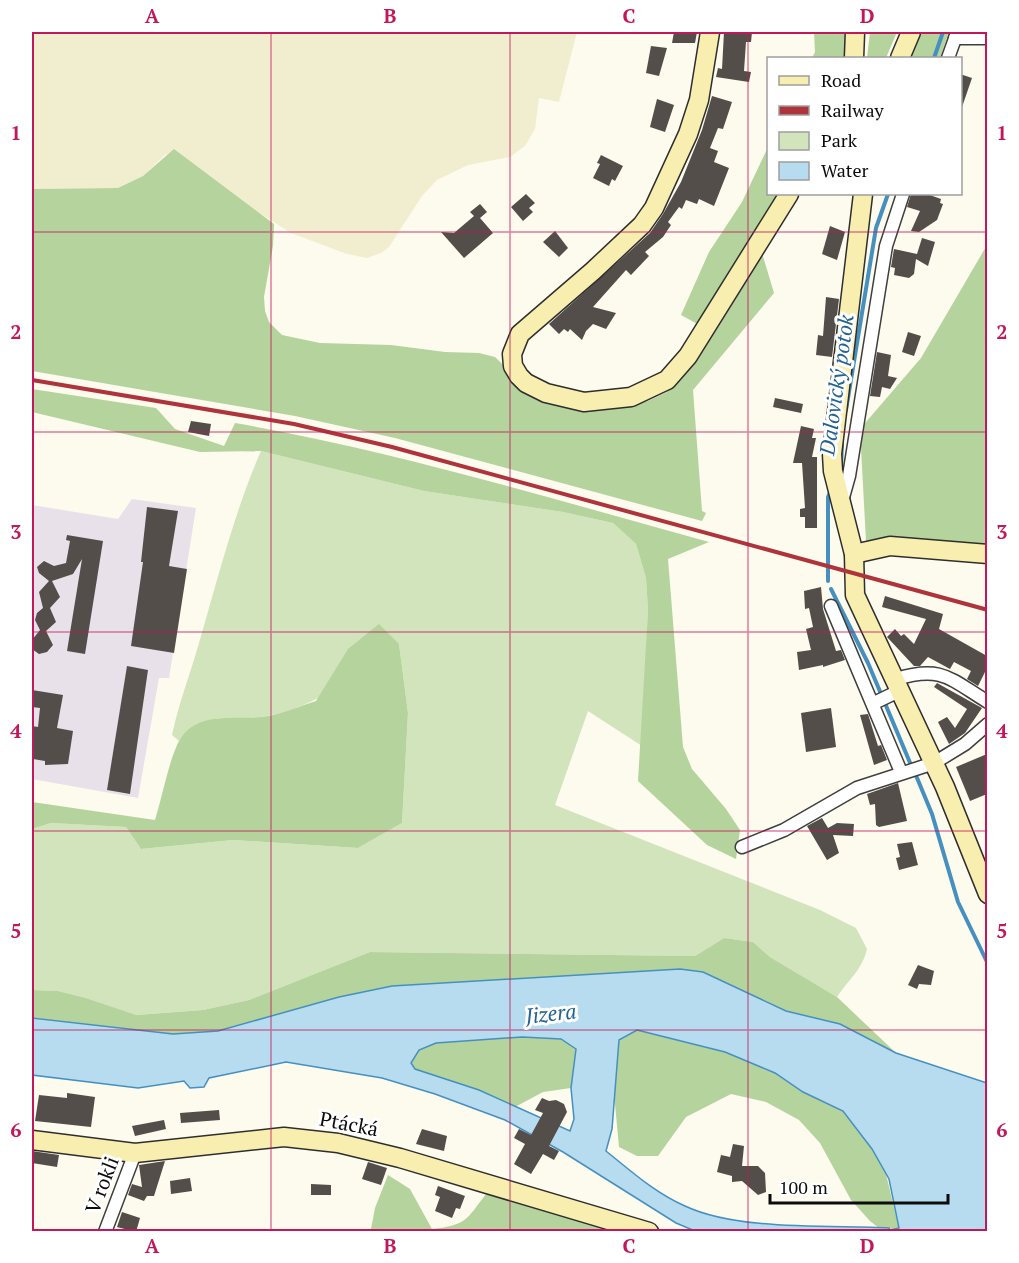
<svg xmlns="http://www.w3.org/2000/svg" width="1019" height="1263" viewBox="0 0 1019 1263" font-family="'PT Serif',serif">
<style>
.industrial{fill:#e9e1ea}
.farmland{fill:#f1eed0}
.green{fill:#d1e4bb}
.forest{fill:#b5d39c}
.water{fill:#b7dbef;stroke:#4690bf;stroke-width:1.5;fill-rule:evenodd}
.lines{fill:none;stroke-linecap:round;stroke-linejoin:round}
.stream{stroke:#4690bf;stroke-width:4}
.building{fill:#544e4a}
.street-casing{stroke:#3f3f3f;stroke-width:15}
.secondary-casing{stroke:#2e2e2e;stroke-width:21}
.street{stroke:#fff;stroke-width:12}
.secondary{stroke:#f7eeaf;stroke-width:18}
.rail{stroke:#ae333a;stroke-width:4}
.grid{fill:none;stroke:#c2185b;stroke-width:1.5;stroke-opacity:0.55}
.labels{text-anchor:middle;stroke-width:6;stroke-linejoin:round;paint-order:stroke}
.street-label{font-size:20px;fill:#0c0c0c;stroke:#fff}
.water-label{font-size:21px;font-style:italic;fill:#236291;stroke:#fff}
.neatline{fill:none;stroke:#c2185b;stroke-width:2}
.grid-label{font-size:20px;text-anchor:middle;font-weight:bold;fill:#c2185b}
</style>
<rect width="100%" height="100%" fill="#fdfaee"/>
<polygon class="industrial" points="132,499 196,508 169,678 159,678 138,798 32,779 32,505 118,519"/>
<polygon class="farmland" points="32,32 577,32 559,102 539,98 535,129 525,146 510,157 468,165 437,180 422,196 389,247 381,253 367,258 347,254 291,233 166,154 143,176 118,188 32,189"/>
<path class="green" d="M261,451L424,491L563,512L613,523L636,544L646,578L648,611L642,746L588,711L555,805L820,910L856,928L867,949C862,970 849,979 837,997L770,957L753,942L724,938L695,956L370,952L249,1000L203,1010L135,1015L86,998L58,991L32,990V829L51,823L126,827L141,849L233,840L358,848L402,823L408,713L399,644C357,673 318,707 267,716C228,723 210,707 179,741L172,735C179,702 190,675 199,643C218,578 234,513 261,451Z"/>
<g class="forest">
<polygon points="814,32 853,32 850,58 812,58 815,52"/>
<polygon points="870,32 897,32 886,58 867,58"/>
<polygon points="918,32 949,32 940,58 905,58"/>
<polygon points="768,147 768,194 786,194 701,326 681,315 709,252 742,202"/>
<polygon points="174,149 274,224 273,246 264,297 265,311 269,322 282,335 320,343 391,345 445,352 479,353 495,357 523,384 612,408 648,401 667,392 705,342 762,253 774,293 693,390 702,511 706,513 702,521 395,438 295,416 32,371 32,189 118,188 143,176"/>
<polygon points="987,245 987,551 866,541 860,429 921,358"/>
<path d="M32,389L156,408L175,429L224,446L235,423C396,451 552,499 709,542L668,559L683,747L692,769L726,809L740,830L736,859L707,845L638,781L648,611L646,578L636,544L613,523L563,512L424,491L261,451L200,452L32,412Z"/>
<path d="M379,624L399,644L408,713L402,823L358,848L233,840L141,849L126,827L51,823L32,829V802L155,820C162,798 169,760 179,741C198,708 237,722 268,716C284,713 300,706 316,701L348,649Z"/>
<polygon points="724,938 753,942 770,957 837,997 896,1053 840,1024 786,1011 703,972 680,969 392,986 339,997 218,1031 173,1034 32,1018 32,990 58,991 86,998 136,1015 203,1010 249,1000 370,952 695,956"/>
<polygon points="637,1030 725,1052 775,1073 803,1092 843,1111 872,1149 886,1174 899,1229 879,1228 870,1221 851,1200 820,1143 799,1120 766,1102 731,1094 686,1117 658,1156 637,1156 619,1147 614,1093 619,1041"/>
<polygon points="522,1037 561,1039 576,1049 571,1088 543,1092 515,1107 479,1090 415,1069 411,1063 419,1050 436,1043"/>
<path d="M388,1175L410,1189L432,1229C467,1225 466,1220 486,1194L621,1231L373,1232L371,1229L375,1208Z"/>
</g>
<path class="water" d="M680,969L703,972L786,1011L840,1024L896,1053L987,1083V1231H695L676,1223L563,1152L505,1120L435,1094L382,1078L286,1062L209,1078L204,1087L190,1088L184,1081L138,1088L32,1075V1018L173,1034L218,1031L339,997L392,986ZM637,1030L725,1052L775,1073L803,1092L843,1111L872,1149L889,1179L899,1228L890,1230L889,1228C830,1225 738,1231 685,1206C655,1193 631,1171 606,1151L612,1129L619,1040ZM522,1037L561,1039L576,1049L571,1088L574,1119L570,1131L479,1090L415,1069L411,1063L419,1050L436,1043Z"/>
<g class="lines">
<g class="stream">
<polyline points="934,58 943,32"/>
<polyline points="846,410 876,228 888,194"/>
<polyline points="841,467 842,444"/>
<polyline points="828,581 828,497 831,490"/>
<polyline points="831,589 868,663 911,765"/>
<polyline points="915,773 932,814 958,902 988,964"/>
</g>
</g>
<g class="building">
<polygon points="674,32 697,32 695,43 672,43"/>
<polygon points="724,32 752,32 751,42 746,42 744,71 751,72 749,82 716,77 718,68 722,69"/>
<polygon points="651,46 667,48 659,76 646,73"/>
<polygon points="960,74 972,78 962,107 960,107"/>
<polygon points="712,96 732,102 723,129 718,128 710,148 718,151 714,162 729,168 714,206 699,199 697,204 686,200 682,209 679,207 668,222 671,225 663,237 645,252 649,256 631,275 626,270 593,307 616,313 606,329 593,324 586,331 582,340 570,329 568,332 564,329 559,334 549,324 650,233 663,214 681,182 702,130"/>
<polygon points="657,99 674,105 665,132 650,127"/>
<polygon points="601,155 623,166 615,181 612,179 609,186 593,178 600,164 597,163"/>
<polygon points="526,194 535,203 529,208 533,212 523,221 511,207"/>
<polygon points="911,194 927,194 941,199 940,203 943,204 937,220 919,232 911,231 920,211 907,207"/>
<polygon points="480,204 487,212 480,218 493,233 464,258 441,232 454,233 474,216 470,212"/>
<polygon points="830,226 845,232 837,260 822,254"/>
<polygon points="555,231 568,248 559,257 543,242"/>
<polygon points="922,238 935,242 928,266 916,259 914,274 909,278 894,275 895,268 891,267 894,249 917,254"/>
<polygon points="826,297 839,299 832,357 816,355 818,335 823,336"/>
<polygon points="908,332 921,336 914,356 902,352"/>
<polygon points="877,352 891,355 888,376 897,378 890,389 882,387 880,397 870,396"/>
<polygon points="775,398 803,404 801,413 773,407"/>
<polygon points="191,421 211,424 209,436 188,432"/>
<polygon points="801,426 814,429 812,438 816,438 812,457 817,457 817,528 805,528 805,517 800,517 800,509 805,508 802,463 793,463"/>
<polygon points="147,507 178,511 169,566 187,569 174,653 131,646 143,562 141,562"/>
<polygon points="67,535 103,541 85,654 67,651 82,559 73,574 52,581 60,597 50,608 56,622 46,631 53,645 47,652 39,654 32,649 32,640 40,630 35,620 37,613 43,608 39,592 49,581 39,573 37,567 44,561 54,566 66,563 70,541 66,540"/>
<polygon points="821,587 823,609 836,651 841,650 845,660 823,667 823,665 799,670 797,652 811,650 806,629 813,627 809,608 805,609 804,591"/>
<polygon points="885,596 943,614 939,629 987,656 987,668 978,686 967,679 971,671 954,662 950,669 928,657 920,666 914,666 887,637 895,629 901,636 904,634 914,644 926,619 882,607"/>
<polygon points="127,666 148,670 130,794 107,790"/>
<polygon points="937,683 982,708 965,733 949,744 938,722 947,717 955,728 967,709 934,687"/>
<polygon points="32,690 63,695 57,728 73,731 68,764 45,765 45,761 33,759 32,726 38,727 40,708 32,707"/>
<polygon points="831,708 836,747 806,752 801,713"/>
<polygon points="868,714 878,746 881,745 887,760 874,765 860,715"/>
<polygon points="987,754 987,794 970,801 956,767"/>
<polygon points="898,783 907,821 879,827 876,825 875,804 870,805 867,794"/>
<polygon points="822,818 828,828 837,823 854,824 853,836 833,835 839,853 827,860 807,826"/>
<polygon points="912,842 918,865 899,870 896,858 900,857 897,844"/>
<polygon points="918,965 934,971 931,985 919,984 917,989 908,985"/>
<polygon points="67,1093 95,1097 91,1127 35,1121 39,1095 67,1098"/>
<polygon points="542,1098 549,1101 556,1100 564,1104 567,1112 549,1146 559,1151 554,1160 543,1154 531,1174 514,1164 525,1144 514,1138 519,1129 531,1135 543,1113 535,1110"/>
<polygon points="219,1110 220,1120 181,1123 180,1113"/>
<polygon points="164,1120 166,1129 135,1136 132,1126"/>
<polygon points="422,1129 447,1136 444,1151 416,1144"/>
<polygon points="733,1144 744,1146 742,1166 758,1166 765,1173 766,1192 758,1195 742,1181 732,1182 732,1176 717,1172 721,1155 730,1157"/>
<polygon points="32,1151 59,1155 57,1167 32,1163"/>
<polygon points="165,1161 154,1196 147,1196 144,1201 128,1195 132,1184 142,1187 139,1165"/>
<polygon points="368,1162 387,1168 381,1185 362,1179"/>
<polygon points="190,1178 192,1191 171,1194 170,1181"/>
<polygon points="311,1184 331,1185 331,1195 311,1195"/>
<polygon points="438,1186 465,1196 460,1209 456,1208 452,1218 435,1211 440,1197 435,1195"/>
<polygon points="122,1212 140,1218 136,1232 117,1227"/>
</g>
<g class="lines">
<defs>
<g id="street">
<polyline points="955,38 988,38"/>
<polyline points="948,58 957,33"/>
<polyline points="842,501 849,476 886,246 903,194"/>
<polyline points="831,606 901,772"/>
<path d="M896,679C942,665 950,679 988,702"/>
<polyline points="874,703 901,690"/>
<polyline points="742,847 784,830 857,788 934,763 965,744 988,724"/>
<polyline points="105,1232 135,1153"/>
</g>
<g id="secondary">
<polyline points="710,32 699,100 688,134 654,208 642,225 593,271 520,334 512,354 513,366 519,376 526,383 546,393 584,402 631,397 667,380 688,356 789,194"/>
<polyline points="854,58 855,32"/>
<polyline points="900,58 911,32"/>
<polyline points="863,194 832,454 833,471 854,554 855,595 945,787 988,894"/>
<polyline points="854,554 890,546 988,554"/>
<polyline points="32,1140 135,1153 284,1137 338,1143 400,1158 649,1232"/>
</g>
</defs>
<use href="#street" class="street-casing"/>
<use href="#secondary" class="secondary-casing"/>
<use href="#street" class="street"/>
<use href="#secondary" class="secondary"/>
<polyline class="rail" points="32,380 294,424 392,447 988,610"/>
</g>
<path class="grid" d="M271,32V1232M510,32V1232M748,32V1232M32,232H988M32,432H988M32,632H988M32,831H988M32,1030H988"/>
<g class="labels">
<g class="street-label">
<text transform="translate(349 1124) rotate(11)" y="7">Ptácká</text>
<text transform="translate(102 1185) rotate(-69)" y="7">V rokli</text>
</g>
<g class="water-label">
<text transform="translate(837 385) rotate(-82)" y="7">Dalovický potok</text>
<text transform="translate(551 1014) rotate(-6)" y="7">Jizera</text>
</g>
</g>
<rect width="1019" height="1263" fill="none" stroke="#ffffff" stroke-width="66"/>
<rect x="767" y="57" width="195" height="138" fill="#ffffff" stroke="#9e9e9e" stroke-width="1.5"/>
<rect x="779" y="76" width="30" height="9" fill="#f7eeaf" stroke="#9e9e9e" stroke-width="1.5"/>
<text x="821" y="87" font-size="18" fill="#0c0c0c">Road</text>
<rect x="779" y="106" width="30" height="9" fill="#ae333a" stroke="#9e9e9e" stroke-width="1.5"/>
<text x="821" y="117" font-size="18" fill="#0c0c0c">Railway</text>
<rect x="779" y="132" width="30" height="18" fill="#d1e4bb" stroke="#9e9e9e" stroke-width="1.5"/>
<text x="821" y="147" font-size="18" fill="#0c0c0c">Park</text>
<rect x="779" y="162" width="30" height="18" fill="#b7dbef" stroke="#9e9e9e" stroke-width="1.5"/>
<text x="821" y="177" font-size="18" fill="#0c0c0c">Water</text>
<path d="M770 1194v9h178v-9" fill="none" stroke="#0c0c0c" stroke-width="3"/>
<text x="779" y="1194" font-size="18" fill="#0c0c0c" stroke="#ffffff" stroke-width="4.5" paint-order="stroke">100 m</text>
<rect x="33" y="33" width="953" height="1197" class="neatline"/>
<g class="grid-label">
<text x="152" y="23">A</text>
<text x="390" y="23">B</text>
<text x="629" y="23">C</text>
<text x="867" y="23">D</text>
<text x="16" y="140">1</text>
<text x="1002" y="140">1</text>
<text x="16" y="339">2</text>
<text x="1002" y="339">2</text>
<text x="16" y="539">3</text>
<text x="1002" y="539">3</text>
<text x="16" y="738">4</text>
<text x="1002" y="738">4</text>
<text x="16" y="938">5</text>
<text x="1002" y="938">5</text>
<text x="16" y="1137">6</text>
<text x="1002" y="1137">6</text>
<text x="152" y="1253">A</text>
<text x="390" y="1253">B</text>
<text x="629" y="1253">C</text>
<text x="867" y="1253">D</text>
</g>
</svg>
